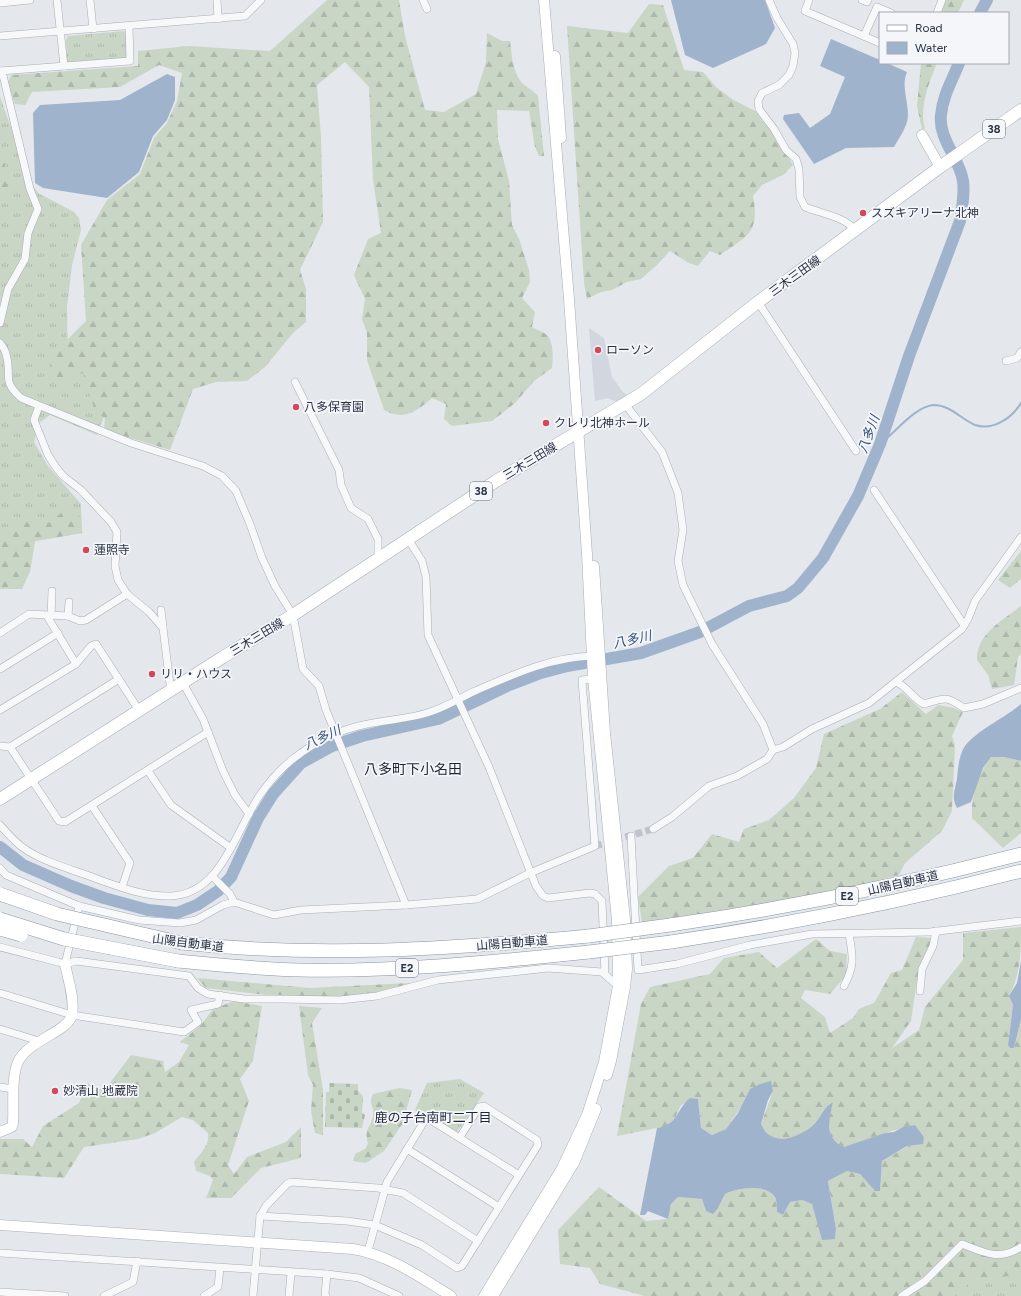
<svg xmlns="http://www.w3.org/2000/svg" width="1021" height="1296" viewBox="0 0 1021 1296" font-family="Figtree,'Noto Sans JP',sans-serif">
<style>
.built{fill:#d2d6de}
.grass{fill:url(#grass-tufts)}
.forest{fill:url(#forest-firs)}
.cemetery{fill:url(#cemetery-stones)}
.water{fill:#9fb4cc}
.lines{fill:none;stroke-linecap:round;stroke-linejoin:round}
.stream{stroke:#9fb4cc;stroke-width:2}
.river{stroke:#9fb4cc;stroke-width:12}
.street-tunnel{stroke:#bfc3cb;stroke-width:7;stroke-dasharray:7 3.5;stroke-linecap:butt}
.street-casing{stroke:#a9aeb7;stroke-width:8}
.secondary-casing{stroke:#a9aeb7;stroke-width:11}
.primary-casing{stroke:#a3abb8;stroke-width:13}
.highway-casing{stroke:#8b94a3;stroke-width:14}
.street{stroke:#f7f8fa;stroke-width:7}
.secondary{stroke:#fff;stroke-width:10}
.primary{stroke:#fff;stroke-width:12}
.highway{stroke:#fff;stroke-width:13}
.highway-bridge-casing{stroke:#8b94a3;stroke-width:14;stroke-linecap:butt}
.highway-bridge{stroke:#fff;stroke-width:13}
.poi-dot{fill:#d1495b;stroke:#f4f6f9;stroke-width:1.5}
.labels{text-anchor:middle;stroke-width:3.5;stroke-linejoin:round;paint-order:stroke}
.shield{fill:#f4f6f9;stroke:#676e7b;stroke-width:1}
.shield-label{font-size:11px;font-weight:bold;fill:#2b3445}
.poi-label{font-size:12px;fill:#2b3445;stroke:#f4f6f9;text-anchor:start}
.street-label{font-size:12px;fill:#2b3445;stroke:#f4f6f9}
.water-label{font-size:13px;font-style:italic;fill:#34527a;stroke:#f4f6f9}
.neighbourhood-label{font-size:13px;fill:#1d2536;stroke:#f4f6f9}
.quarter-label{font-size:14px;fill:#1d2536;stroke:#f4f6f9}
</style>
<defs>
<pattern id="grass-tufts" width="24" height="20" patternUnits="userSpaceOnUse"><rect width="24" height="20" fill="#c9d6c5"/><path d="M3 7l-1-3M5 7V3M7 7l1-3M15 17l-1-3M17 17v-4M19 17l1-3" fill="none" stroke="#adb8ab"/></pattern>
<pattern id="forest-firs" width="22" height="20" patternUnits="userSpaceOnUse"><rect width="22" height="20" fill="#c9d6c5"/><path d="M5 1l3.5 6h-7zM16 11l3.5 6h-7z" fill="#adb8ab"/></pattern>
<pattern id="cemetery-stones" width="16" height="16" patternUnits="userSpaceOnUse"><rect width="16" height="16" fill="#c9d6c5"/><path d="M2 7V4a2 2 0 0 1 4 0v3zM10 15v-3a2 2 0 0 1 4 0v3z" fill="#adb8ab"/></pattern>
</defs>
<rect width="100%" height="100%" fill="#e4e7ec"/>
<polygon class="built" points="589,328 604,338 612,377 623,392 627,395 617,402 608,398 595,401"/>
<g class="grass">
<polygon points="124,31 127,33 128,57 126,60 67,63 66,40 68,36"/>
<polygon points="0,97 31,183 38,193 74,212 79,218 81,230 72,265 67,307 68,362 99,357 110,400 97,435 50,415 39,423 34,442 48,466 81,504 82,533 35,541 30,571 22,589 0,589"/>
<polygon points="460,1079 484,1093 457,1132 426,1113 424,1115 415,1110 427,1083"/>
<polygon points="1021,1259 1021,1296 913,1296"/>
</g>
<g class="forest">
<path d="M327,0H399L405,36L425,110L444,112L476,94L486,62L487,33L502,41H510C512,55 512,70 521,82C526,87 533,90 538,96L544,156H539L535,147L529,111L497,110L498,139L509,181L512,225L519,239L529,270L530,282L522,298L535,312L532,327C536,329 543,332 547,335C554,343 553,358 552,368L534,381L515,403L492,421L452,426L444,419L446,404L432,398C416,412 404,421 384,410L367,360V333L362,319L365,299L354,275L368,239L381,233L373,180L369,87L345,62L317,85L321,137L323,222L300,270L306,289V322L293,333L265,367L247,381L216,382L193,389L170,450L104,430L105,419L94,408L83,373L61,381L53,377L50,357L86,321L81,245L107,200L140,174L154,138L167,123L177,101L182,73L159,65L120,87L32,92L25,105L15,104L8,83L11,75L138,66V51L189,46L270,51Z"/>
<polygon points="946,0 964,0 958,13 941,13"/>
<path d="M649,4L663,5L684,70L703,72L716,87L732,99L755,111L777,139L793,165L783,175L762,185L753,196C760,233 747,236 720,255L710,251L698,266L689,263L670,251L657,265L641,279L627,282L612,290L601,292L587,299L584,283L567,26L628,33Z"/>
<path d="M921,63H937C929,83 919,107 925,129H922L917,106Z"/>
<polygon points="0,128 8,193 0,185"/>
<polygon points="65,510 81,517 82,533 35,541 30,571 22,589 0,589 0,530 37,519 48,523"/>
<polygon points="1021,551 1021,579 1010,588 998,580"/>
<path d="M1021,606V654L1018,657L1014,685L992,689L988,675L977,660C976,634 1003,620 1021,606Z"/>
<polygon points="902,692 926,714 938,705 954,708 963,712 952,736 955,745 952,811 942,831 905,863 899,875 813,898 642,922 638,897 669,866 693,858 712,834 739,842 744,829 769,820 794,798 816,768 824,734 880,709"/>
<path d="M991,757H1004L1021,761V833L1003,848L972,818C971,795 977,776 991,757Z"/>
<path d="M1021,927C1021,952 1021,973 1009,996L1013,1005L1008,1045L1014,1048L1021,1019V1275L974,1279L954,1296H645L600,1284L590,1268L560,1264L558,1230L599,1187L646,1221L668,1219L671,1204L678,1197L702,1199L706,1211L718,1208L725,1194C737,1188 765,1183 775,1197C777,1201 777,1208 777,1212L783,1215L790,1202L802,1200L812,1204L818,1221L835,1239L836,1229L828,1181L847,1171L860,1174L875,1191H880L882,1161L924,1137L915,1125C892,1129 868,1140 844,1147L835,1144L831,1139L829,1119L833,1102C820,1110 821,1119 811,1127C800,1137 780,1144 768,1134C765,1132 763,1127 761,1124L773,1091L744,1103L726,1129L712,1135L701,1128L698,1099L681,1105L673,1122L667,1126L617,1136L641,1004L650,987L710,974L724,958L759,952L777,968L816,939L830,951L847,954L846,975L830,994L805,990L801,998L825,1017L830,1033L853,1018L859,1009L874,1003L891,973L902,970L916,937L932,938L917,980L911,1021L892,1048L919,1030L925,1007L963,960V933Z"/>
<polygon points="197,978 309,988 430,982 372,996 293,998 206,988"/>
<path d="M234,1001L262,1006L253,1061L240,1079L249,1101L228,1165L234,1174L247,1157L286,1142L301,1127V1158L261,1168L231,1198H206L213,1180L210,1176L196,1171L194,1162C200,1154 210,1145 208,1133L193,1120L182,1117L155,1133L138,1139L84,1147L64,1178L0,1174V1139H23L32,1147L43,1126L79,1103L87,1083L99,1089L106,1088L131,1055L163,1061L165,1072L179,1062L189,1045L180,1042L201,1025L213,1009Z"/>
<polygon points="299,1006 322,1008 312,1023 323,1090 323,1135 315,1133 311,1111 313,1085 308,1075"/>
<path d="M399,1088L412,1090L403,1123L384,1151L366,1163L353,1161L355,1154L365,1149L368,1144C364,1127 370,1130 373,1116C375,1107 368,1104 373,1094Z"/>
</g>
<polygon class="cemetery" points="329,1083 358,1084 358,1091 363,1096 362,1112 365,1115 362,1128 325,1127 326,1092 329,1092"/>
<g class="water">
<polygon points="671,0 765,0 775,28 766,44 713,68 685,55"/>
<path d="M831,39L880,60V63H887L907,72C901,85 908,100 908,115C908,126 899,138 894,147L846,148L814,164L783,119L784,115L799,113L810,128L830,114L845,77L820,66Z"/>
<polygon points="167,74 175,77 175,100 167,120 153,136 139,172 107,198 43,188 35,183 33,113 40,105 120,100"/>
<path d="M1021,704V761L1004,757H991L983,768L971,802L957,808C951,798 955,789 957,779C958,769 959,754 965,746C976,731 1006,717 1021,704Z"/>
<polygon points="1021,961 1021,1019 1014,1048 1010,1048 1008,1045 1013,1005 1009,996 1017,983"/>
<path d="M771,1081L773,1091L768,1100L761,1124C763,1127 765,1132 768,1134C780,1144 800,1136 811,1127C821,1119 821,1109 833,1102C829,1120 824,1139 844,1147L885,1133L894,1132L903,1127L915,1125L924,1137L923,1144L907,1146L882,1161L880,1191H875L860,1174L847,1171L828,1181L836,1229L835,1239L822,1240L812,1204L802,1200L790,1202L783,1215L777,1212C777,1208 777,1201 775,1197C765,1183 737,1188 725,1194L718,1208L713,1214L706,1211L702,1199L678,1197L671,1204L668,1219L648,1211L645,1215H640L657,1128C679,1124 675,1111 690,1098L698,1099L701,1128L712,1135L726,1129L738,1113L750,1089L760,1084Z"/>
</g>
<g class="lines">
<path class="stream" d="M880,444C895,433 915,406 934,405C950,405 961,419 975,425C993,431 1012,418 1021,403"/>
<g class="river">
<polyline points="980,13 987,0"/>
<path d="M0,847L23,865L71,886L104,898L148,910L177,913L197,905L218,891L231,877L258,818L273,794L301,763L332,746L362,736L438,719L507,686L541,673L567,666L641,653L700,632L749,606L787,596L798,588L823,558L858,496L880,444L909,356L960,221C962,208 965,194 963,181C960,159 938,139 941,115C943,95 952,81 959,63"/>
</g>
<polyline class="street-tunnel" points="595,846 653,829"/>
<defs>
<g id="street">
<polyline points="57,0 64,66"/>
<polyline points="90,0 93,29"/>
<polyline points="217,0 218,19"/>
<polyline points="423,0 427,9"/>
<path d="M769,0L777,18L793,44L795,53L793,66L789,75L779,85L762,93L758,101L759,109L774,129L786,150L796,159L799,169L800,197L805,207C822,214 844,216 856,231"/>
<polyline points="809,0 805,11 880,43"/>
<polyline points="862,0 867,2 868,0"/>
<polyline points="0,3 30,0"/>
<polyline points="937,13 942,0"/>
<polyline points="0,36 245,16 261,0"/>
<polyline points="864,36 877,7 891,13"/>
<polyline points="0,71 130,61 129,26"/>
<polyline points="758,302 856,451"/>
<polyline points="0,323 8,289 25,259 28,233 38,209 30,189 2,71"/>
<path d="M0,343C2,346 5,349 6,354C13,376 0,379 21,398L131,443L203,466L222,476L236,491L250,524L262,558L275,586L293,615L303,669L319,686L326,710L406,905"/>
<polyline points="1006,361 1017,358 1021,352"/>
<polyline points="295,382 339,470 341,485 351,508 368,519 378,539 378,559"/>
<polyline points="625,404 662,452 678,493 683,530 678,561 683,585 712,644 763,724 773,750"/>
<polyline points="39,406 34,420 48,455 55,466 63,476 81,490 111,522 117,532 115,566 118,580 127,594 149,612 163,628 171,692"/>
<polyline points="874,490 964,625"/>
<polyline points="408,539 422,561 426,577 428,635 489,767 536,886 543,896 548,898 590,893 595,894 602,901 605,974"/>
<polyline points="161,610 163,627"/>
<polyline points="47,616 76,664 91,646 96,644 140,712"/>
<polyline points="51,616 52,591"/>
<polyline points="68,616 69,602"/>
<polyline points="0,633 29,614 68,616 80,621 86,620 127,594"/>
<polyline points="0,669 58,633"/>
<path d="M896,682C908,687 913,699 924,704C946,698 944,695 964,708L983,704L1021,688"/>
<polyline points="183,683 203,719 223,771 235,795 249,814"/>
<polyline points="0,710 76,664"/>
<polyline points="0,746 10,747 59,821 65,822 208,732"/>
<polyline points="10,747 119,679"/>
<polyline points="148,771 171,805 231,848"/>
<polyline points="92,806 130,863 122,887"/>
<path d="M0,825C7,833 14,841 22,847C44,863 75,870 100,880C122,888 147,897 171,896C222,894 236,829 260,795C271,779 285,764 301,753C324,736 351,726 379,722C396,719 413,718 430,712C446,707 460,698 475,691C512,675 551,657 592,656"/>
<polyline points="653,829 672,817 709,786 737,776 767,759 773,750 783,747 812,729 869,703 962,629 968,619 975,601 1021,537"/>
<polyline points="631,836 638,970 677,964 750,945 812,934 930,932 1021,921"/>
<polyline points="0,868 6,875 79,906 139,920 180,923 196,920 223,905 234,902 274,915 301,910 406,905 477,899 530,873 595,846 582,680 598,678"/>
<polyline points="212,876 230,894 234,902"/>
<polyline points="0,947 58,962 65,964 76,961 189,976 198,988 208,994 244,999 279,999 340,1000 377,996 438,980 548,968 602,972 618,986"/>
<polyline points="65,964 79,906"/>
<path d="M844,986C855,965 853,957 849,934"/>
<polyline points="920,991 922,969 933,946 936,931"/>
<polyline points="0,993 72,1015 184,1032 198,1022 191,1010 218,1004 220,995"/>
<polyline points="0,1029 39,1041"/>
<polyline points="0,1087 14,1089"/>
<polyline points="407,1149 499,1207"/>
<polyline points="260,1216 347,1221 375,1225 422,1245 457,1268 462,1266 538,1145 537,1140 484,1106 479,1107 460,1137"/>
<polyline points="368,1251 387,1182 425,1120 429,1119 519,1175"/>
<polyline points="0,1253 327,1274 359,1278 399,1296"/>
<polyline points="0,1292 65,1296"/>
<polyline points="104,1296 133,1282 137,1261"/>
<polyline points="204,1296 218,1287 220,1268"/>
<polyline points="253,1296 260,1216 266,1206 287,1184 291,1182 378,1188 403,1193 478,1241"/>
<polyline points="289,1296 291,1273"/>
<polyline points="326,1296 325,1294 327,1274"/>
<path d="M902,1296L925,1281L962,1244C985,1253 999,1261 1021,1247"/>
</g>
<g id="secondary">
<polyline points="555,56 561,138"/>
<polyline points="922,135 940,167"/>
<polyline points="594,566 605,733 625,919 627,969 625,987 611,1061 607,1075"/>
<path d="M0,1132L12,1127L13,1123C14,1106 11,1077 18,1062C27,1041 68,1032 72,1015C75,1000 68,979 65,964"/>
<path d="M0,1225L353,1249C389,1255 420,1277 451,1296"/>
<polyline points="484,1296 562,1168 587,1115 604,1062 618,986 617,920 593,678 587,554 569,299 544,0"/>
<polyline points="493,1296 574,1163 596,1109"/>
</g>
<polyline id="primary" points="0,799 223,657 293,615 496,481 641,394 758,302 940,167 1021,110"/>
<g id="highway">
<path d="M670,925C789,908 905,884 1021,854"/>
<path d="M671,942C790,924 905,901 1021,871"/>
<path d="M182,943C319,958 452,949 589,936"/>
<path d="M178,961C218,965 259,969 299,970C396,972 493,962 589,952"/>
</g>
</defs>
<use href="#street" class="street-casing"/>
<use href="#secondary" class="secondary-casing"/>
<use href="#primary" class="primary-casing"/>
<use href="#highway" class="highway-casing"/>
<use href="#street" class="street"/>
<use href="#secondary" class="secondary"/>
<use href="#primary" class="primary"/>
<use href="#highway" class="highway"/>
<defs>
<g id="highway-bridge">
<polyline points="0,894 57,914 182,943"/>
<polyline points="0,919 64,939 178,961"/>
<polyline points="0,929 21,935"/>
<polyline points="589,936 670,925"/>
<polyline points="589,952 671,942"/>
</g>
</defs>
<use href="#highway-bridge" class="highway-bridge-casing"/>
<use href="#highway-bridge" class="highway-bridge"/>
</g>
<g class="poi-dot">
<circle cx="863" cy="213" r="4"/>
<circle cx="598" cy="350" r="4"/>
<circle cx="296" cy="407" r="4"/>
<circle cx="546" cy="423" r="4"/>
<circle cx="86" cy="550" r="4"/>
<circle cx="152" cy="674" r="4"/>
<circle cx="55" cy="1091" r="4"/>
</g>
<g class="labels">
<g class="shield">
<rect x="983" y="120" width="22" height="18" rx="3"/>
<rect x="470" y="482" width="22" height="18" rx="3"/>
<rect x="836" y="887" width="22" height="18" rx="3"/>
<rect x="396" y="959" width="22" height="18" rx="3"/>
</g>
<g class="shield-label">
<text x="994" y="133">38</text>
<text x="481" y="495">38</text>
<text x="847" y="900">E2</text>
<text x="407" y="972">E2</text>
</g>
<g class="poi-label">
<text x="871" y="217">スズキアリーナ北神</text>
<text x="606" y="354">ローソン</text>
<text x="304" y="411">八多保育園</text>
<text x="554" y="427">クレリ北神ホール</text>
<text x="94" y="554">蓮照寺</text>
<text x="160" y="678">リリ・ハウス</text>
<text x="63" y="1095">妙清山 地蔵院</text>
</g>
<g class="street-label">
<text transform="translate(795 276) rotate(-36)" y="4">三木三田線</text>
<text transform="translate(530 461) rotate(-31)" y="4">三木三田線</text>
<text transform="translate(257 637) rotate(-31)" y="4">三木三田線</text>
<text transform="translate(903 883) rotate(-13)" y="4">山陽自動車道</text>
<text transform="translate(188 943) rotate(7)" y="4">山陽自動車道</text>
<text transform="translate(512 943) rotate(-5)" y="4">山陽自動車道</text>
</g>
<g class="water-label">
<text transform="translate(868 434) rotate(-70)" y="5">八多川</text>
<text transform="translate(632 639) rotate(-13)" y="5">八多川</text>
<text transform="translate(322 737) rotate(-25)" y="5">八多川</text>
</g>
<g class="neighbourhood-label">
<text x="433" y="1122">鹿の子台南町二丁目</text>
</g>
<g class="quarter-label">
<text x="413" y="774">八多町下小名田</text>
</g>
</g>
<rect x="879" y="12" width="130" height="52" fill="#f4f6f9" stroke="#a4a8b1"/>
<rect x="887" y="25" width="20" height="6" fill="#ffffff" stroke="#a4a8b1"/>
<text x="915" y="32" font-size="12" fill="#2b3445">Road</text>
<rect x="887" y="42" width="20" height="12" fill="#9fb4cc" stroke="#a4a8b1"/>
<text x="915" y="52" font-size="12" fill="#2b3445">Water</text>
</svg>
